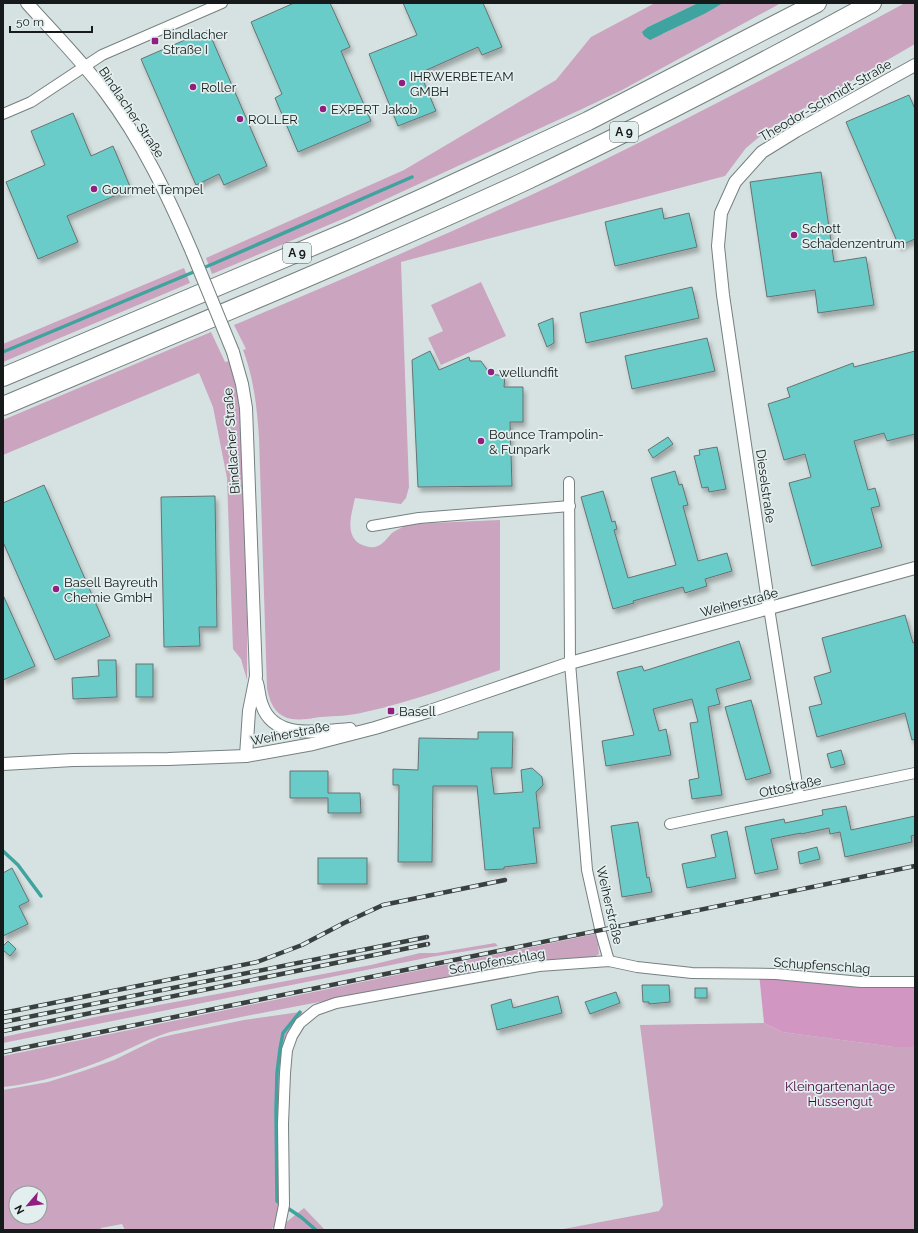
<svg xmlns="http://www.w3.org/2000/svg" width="918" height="1233" viewBox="0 0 918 1233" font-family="Raleway,sans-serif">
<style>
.green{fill:#cba4c0;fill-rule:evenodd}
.forest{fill:#d196c2}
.water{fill:#3fa39f}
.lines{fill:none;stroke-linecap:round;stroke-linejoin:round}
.stream{stroke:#3fa39f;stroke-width:3.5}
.building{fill:#6bccc8;stroke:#677272;filter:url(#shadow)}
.minor-casing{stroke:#75807f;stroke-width:12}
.tertiary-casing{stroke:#75807f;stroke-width:14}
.motorway-casing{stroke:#75807f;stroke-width:20}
.minor{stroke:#fff;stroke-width:10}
.tertiary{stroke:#fff;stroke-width:12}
.motorway{stroke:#fff;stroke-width:18}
.rail-casing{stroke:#3a403f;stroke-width:4.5}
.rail{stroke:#e3efee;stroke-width:3;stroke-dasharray:9;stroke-linecap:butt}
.tertiary-bridge-casing{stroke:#75807f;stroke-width:14;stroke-linecap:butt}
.tertiary-bridge{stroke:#fff;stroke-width:12}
.poi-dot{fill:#911f7f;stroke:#e3efee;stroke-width:1.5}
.labels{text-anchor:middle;stroke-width:3.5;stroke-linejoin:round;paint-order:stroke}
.shield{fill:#e3efee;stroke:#545a5a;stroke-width:1}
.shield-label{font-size:12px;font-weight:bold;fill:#161a1a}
.poi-label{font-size:13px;fill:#161a1a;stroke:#e3efee;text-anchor:start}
.street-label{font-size:13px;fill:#161a1a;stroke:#e3efee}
.park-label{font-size:13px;fill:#4c0341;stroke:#e3efee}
</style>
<defs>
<filter id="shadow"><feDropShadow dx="2.5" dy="4.5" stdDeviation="2" flood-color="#0004"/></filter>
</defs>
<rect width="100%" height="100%" fill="#d6e2e1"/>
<g class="green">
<polygon points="655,3 698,3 648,27 663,34 723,3 781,3 622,90 582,109 345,218 212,274 206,258 404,170 556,80 591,37"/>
<path d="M905,3H915V44L770,128L746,148L725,176L401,262L409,487L406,498L401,504L355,498C352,513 344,534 360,544C365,546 370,548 375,547C383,545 387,538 392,533C398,529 403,527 409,524L500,520V670C456,685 411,702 365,712C351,716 335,716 320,717C309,719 293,722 283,716C273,711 269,699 267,688L259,438C257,408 254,379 243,350L246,349L234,325C357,273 480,221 600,162C703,111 804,58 905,3Z"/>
<polygon points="184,268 190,283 3,362 3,344"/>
<polygon points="481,282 506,336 441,365 428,338 443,331 431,305"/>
<polygon points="211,332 225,362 229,361 235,384 240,409 247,618 247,680 241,659 233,649 227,478 213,407 199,373 3,455 3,420"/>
<path d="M595,934L598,944L599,954L594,957C452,979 310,1001 170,1032C150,1038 132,1048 113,1056C79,1071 40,1083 3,1087V1056Z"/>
<polygon points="495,943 498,946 431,957 3,1043 3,1037 100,1016 371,965 420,953 436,953"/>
<path d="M300,1012L303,1013L289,1034L280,1201C279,1211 280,1224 270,1230H125L122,1224L101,1228L100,1230H3V1090L48,1082L83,1071L114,1060L159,1038L171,1035L244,1020ZM16,1193H40V1217H16Z"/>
<polygon points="764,1023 782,1032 894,1047 915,1047 915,1230 558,1230 659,1211 663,1205 640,1025"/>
<polygon points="304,1208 325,1230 283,1230 284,1224"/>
</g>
<polygon class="forest" points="759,973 915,982 915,1047 894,1047 782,1032 764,1023"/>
<polygon class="water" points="698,3 723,3 706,13 650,40 644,36 642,32 648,27"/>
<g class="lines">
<g class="stream">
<polyline points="3,352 215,263 412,177"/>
<polyline points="3,851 18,865 41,896"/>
<polyline points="300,1012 283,1033 280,1049 277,1073 276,1111 277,1201 301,1217 316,1230"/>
</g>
</g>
<g class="building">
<polygon points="294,3 330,3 350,47 341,51 371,121 298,152 275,98 282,94 251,22"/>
<polygon points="403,3 483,3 502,47 482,55 478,47 420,73 436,111 398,126 369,54 417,35"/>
<polygon points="208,30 267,166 224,185 219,174 196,185 141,59"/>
<polygon points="909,95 915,109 915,239 899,246 846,122"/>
<polygon points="73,113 91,156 113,146 131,189 67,216 78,242 38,259 6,182 45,165 31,131"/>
<polygon points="821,172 834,262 866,257 874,305 818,313 815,290 767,297 750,182"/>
<polygon points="662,208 664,219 689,213 697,247 615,266 605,222"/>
<polygon points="692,287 699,318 586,343 580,313"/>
<polygon points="553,318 554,343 547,347 538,324"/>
<polygon points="707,338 715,371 632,389 625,356"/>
<polygon points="430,351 439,370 469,357 470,361 481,361 490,374 505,376 504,387 523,387 523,422 510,422 512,486 418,487 412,360"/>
<polygon points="915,351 915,434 887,441 884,433 854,441 868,490 875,488 880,506 871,508 882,547 812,566 789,483 811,477 805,454 784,460 768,404 790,397 787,388 853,363 854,367"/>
<polygon points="668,437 673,444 653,458 648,450"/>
<polygon points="717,447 726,489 709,492 708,487 702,488 694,456 700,455 699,450"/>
<polygon points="675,471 679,485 682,484 688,505 683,506 698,561 727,553 732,571 705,579 707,586 685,593 683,587 633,601 634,603 613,609 581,497 603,491 612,522 615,521 617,529 614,530 628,578 676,565 651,478"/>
<polygon points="44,485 110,636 55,660 3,542 3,503"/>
<polygon points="215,496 217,627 199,627 200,646 164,647 161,497"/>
<polygon points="3,595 35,666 3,680"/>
<polygon points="905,615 913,643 915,642 915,739 912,740 905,713 817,737 809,707 822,704 814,677 831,672 822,638"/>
<polygon points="739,641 751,679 716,689 720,704 708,707 722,795 692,799 689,780 699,778 690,723 698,722 692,699 653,709 659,731 666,729 671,755 606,766 602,741 634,735 617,672 642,666 644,671"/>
<polygon points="98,660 116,660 117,697 73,699 72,678 99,676"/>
<rect x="136" y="664" width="17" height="33"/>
<polygon points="751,700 771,773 746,780 725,707"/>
<polygon points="478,732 513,732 512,768 491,768 494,794 523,792 521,770 532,768 542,777 543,785 536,792 540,828 533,828 537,863 504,867 504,869 485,870 477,786 433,786 432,862 398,862 399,785 393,785 393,769 418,770 419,738 478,739"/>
<polygon points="841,750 845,764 831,768 827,754"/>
<polygon points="290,771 328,771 328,793 360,793 361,813 328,813 328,798 290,798"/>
<polygon points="846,806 851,830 915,816 915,835 911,836 912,842 845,857 840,832 830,834 829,828 801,834 801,833 771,839 778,869 755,874 745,827 784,819 785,823 823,815 822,810"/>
<polygon points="638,822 647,878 649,877 652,892 622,897 611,826"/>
<polygon points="727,831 736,878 687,888 682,864 716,857 711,835"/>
<polygon points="817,847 820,859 800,864 798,852"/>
<rect x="318" y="858" width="49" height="26"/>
<polygon points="12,868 29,901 19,906 28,924 3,936 3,873"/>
<polygon points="8,941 16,949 10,956 3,950 3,946"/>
<polygon points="642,985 669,985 670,1002 649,1004 649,1002 643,1002"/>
<rect x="695" y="988" width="12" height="10"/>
<polygon points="616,992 620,1003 590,1014 585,1002"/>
<polygon points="558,996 562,1013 497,1030 491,1005 511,999 513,1008"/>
</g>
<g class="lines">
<defs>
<g id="minor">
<polyline points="3,114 31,102 102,55 222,3"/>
<polyline points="569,482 570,663 587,870 601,933 609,961"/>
<polyline points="372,526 419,518 570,506"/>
<polyline points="769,608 799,797"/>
<polyline points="670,824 915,773"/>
<polyline points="279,1230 284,1205 283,1124 285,1073 287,1050 292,1036 300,1023 316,1010 336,1003 539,966 609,961 637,967 692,973 776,974 861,982 915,982"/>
</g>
<g id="tertiary">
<path d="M27,3C53,32 81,60 105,92C142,141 168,196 192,252"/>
<polyline points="233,352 242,384 246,408 256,676 249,711 246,756"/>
<polyline points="769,608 723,295 718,246 721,213 735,182 762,152 796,131 915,65"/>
<path d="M257,683C259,690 259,698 262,705C274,741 321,731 350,729"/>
<polyline points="3,764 73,760 168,759 246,756 313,744 375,728 430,711 570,663 915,568"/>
</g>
<g id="motorway">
<polyline points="3,377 351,230 427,196 588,121 817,3"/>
<path d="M3,406C176,333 350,261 521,183C640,127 757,66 872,3"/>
</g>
</defs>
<use href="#minor" class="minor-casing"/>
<use href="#tertiary" class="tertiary-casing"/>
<use href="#motorway" class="motorway-casing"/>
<use href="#minor" class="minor"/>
<use href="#tertiary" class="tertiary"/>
<use href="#motorway" class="motorway"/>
<defs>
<g id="rail">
<polyline points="3,1013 257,962 302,945 344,923 383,905 505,880"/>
<polyline points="3,1022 427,937"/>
<polyline points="3,1031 428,944"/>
<polyline points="3,1052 915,866"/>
</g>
</defs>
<use href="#rail" class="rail-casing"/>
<use href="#rail" class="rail"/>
<defs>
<polyline id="tertiary-bridge" points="192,252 233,352"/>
</defs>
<use href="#tertiary-bridge" class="tertiary-bridge-casing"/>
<use href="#tertiary-bridge" class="tertiary-bridge"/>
</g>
<g class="poi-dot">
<rect x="151" y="37" width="8" height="8" rx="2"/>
<circle cx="402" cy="83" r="4"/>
<circle cx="193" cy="87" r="4"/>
<circle cx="323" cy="109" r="4"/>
<circle cx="240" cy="119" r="4"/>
<circle cx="94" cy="189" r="4"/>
<circle cx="794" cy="235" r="4"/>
<circle cx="491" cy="372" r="4"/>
<circle cx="481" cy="441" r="4"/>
<circle cx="56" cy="589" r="4"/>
<rect x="387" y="707" width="8" height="8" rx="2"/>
</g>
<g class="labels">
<g class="shield">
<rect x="610" y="122" width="28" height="20" rx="3"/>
<rect x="283" y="243" width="28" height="20" rx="3"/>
</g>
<g class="shield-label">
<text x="624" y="136">A 9</text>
<text x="297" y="257">A 9</text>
</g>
<g class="poi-label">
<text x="163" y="39">Bindlacher<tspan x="163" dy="15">Straße I</tspan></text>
<text x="410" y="81">IHRWERBETEAM<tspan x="410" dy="15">GMBH</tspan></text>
<text x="201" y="92">Roller</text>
<text x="331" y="114">EXPERT Jakob</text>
<text x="248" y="124">ROLLER</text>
<text x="102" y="194">Gourmet Tempel</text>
<text x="802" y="233">Schott<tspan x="802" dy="15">Schadenzentrum</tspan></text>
<text x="499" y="377">wellundfit</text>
<text x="489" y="439">Bounce Trampolin-<tspan x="489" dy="15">&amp; Funpark</tspan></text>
<text x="64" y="587">Basell Bayreuth<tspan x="64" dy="15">Chemie GmbH</tspan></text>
<text x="399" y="716">Basell</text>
</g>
<g class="street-label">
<text transform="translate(825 100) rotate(-30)" y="5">Theodor-Schmidt-Straße</text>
<text transform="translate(132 112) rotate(56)" y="5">Bindlacher Straße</text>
<text transform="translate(231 441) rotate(-94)" y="5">Bindlacher Straße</text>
<text transform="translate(766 486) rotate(82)" y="5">Dieselstraße</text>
<text transform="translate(739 602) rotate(-15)" y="5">Weiherstraße</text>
<text transform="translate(290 733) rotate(-11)" y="5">Weiherstraße</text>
<text transform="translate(790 786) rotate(-12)" y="5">Ottostraße</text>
<text transform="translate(610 905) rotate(77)" y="5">Weiherstraße</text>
<text transform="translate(497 961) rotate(-10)" y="5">Schupfenschlag</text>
<text transform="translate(822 965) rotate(4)" y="5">Schupfenschlag</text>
</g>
<g class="park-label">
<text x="840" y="1091">Kleingartenanlage<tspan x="840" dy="15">Hussengut</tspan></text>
</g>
</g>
<rect width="918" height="1233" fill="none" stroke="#161a1a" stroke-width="8"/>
<g transform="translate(28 1205) rotate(242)"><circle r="19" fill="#e3efee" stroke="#919a99"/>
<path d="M0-3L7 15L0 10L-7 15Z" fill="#911f7f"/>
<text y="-6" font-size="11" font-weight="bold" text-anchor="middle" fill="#161a1a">N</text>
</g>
<path d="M10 26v6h82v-6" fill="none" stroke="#161a1a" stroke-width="2"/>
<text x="16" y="26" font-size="12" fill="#161a1a" stroke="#e3efee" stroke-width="3" paint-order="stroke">50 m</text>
</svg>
